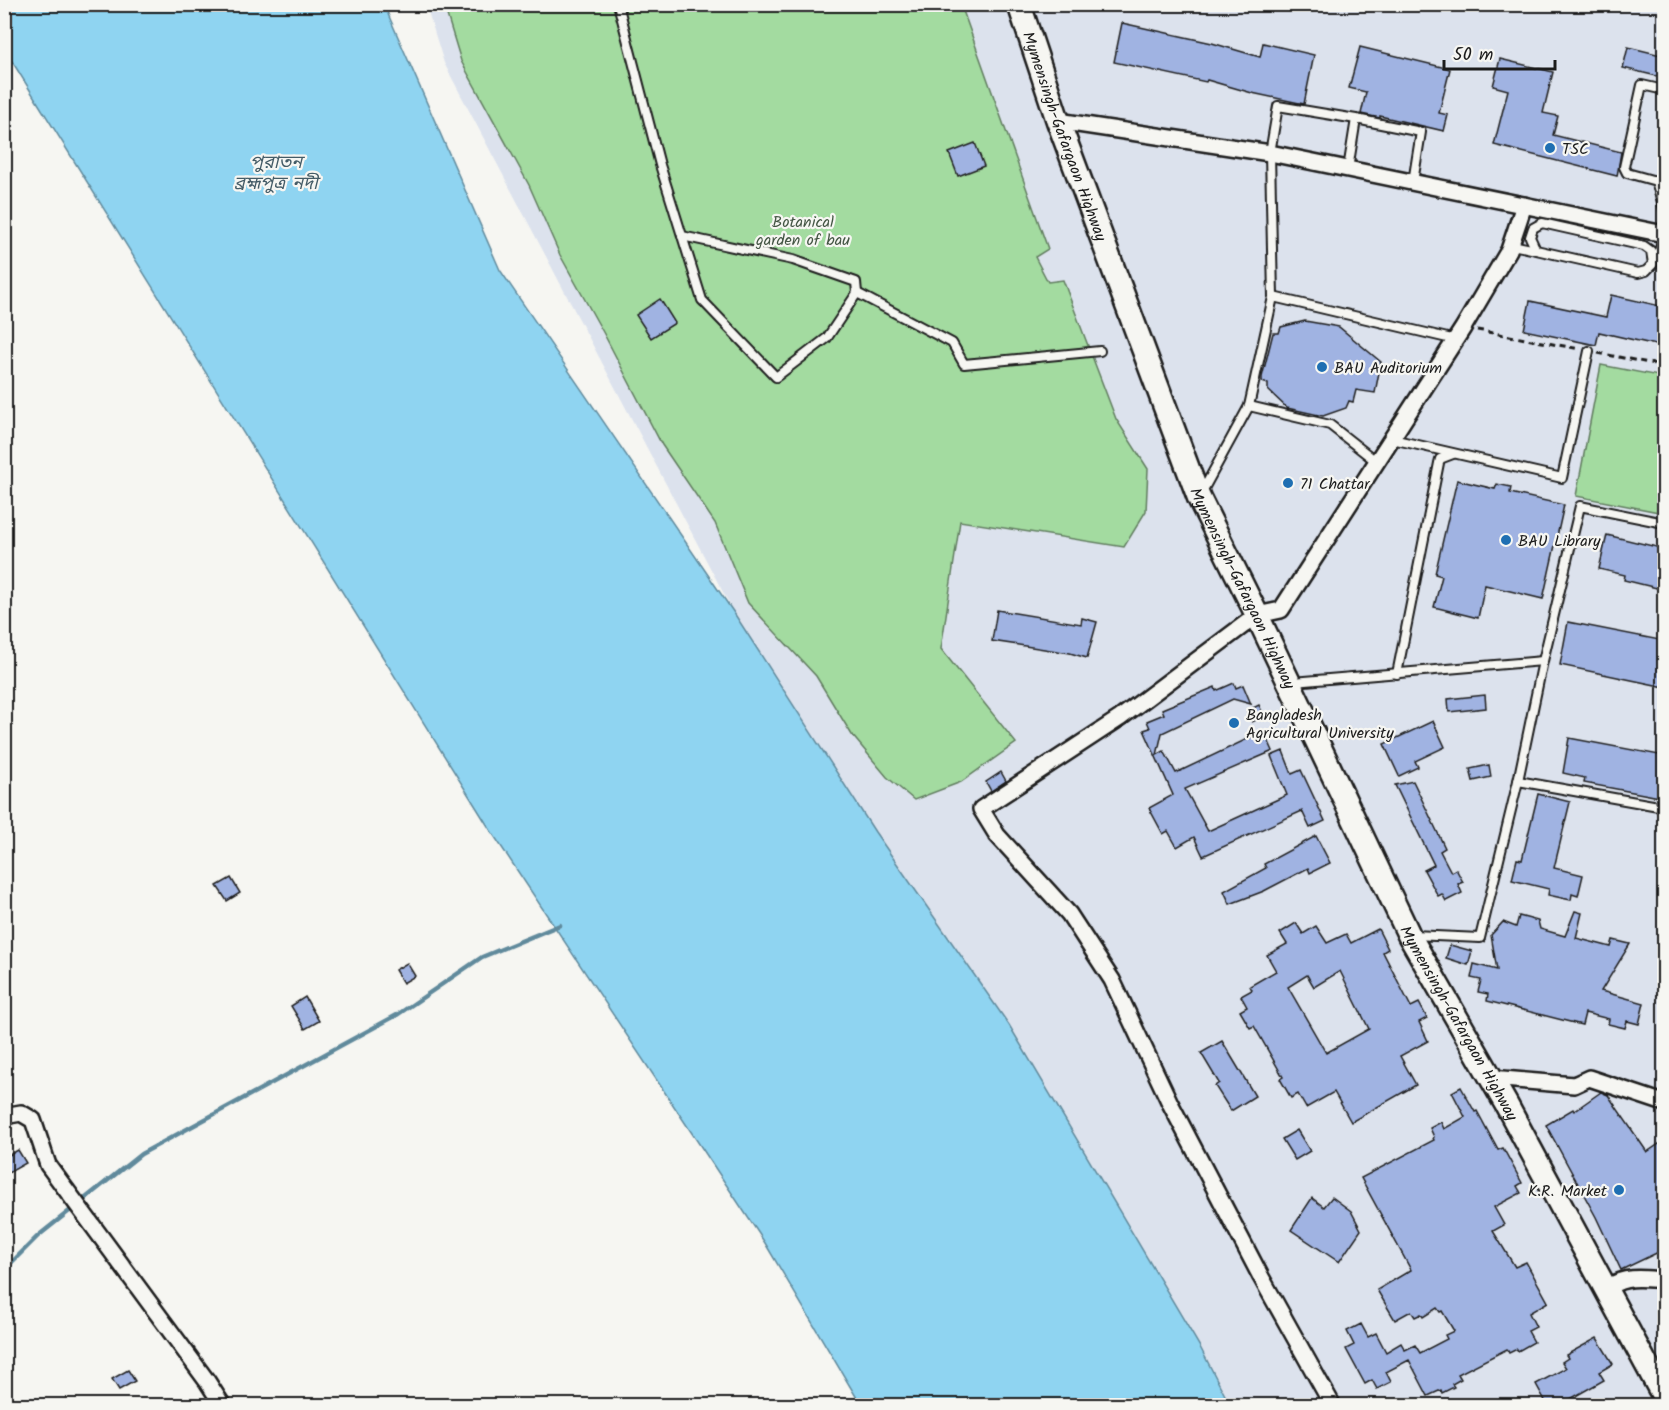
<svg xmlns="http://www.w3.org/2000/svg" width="1669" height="1410" viewBox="0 0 1669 1410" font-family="Kalam,'Noto Sans Bengali',sans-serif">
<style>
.built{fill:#dce2ed}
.green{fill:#a3dba0;stroke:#607c5e;stroke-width:1.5}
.water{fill:#8fd4f1;stroke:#618a9c;stroke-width:1.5}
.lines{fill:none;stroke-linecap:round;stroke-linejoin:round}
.stream{stroke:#618a9c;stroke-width:4.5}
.building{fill:#a0b3e2;stroke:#1c1c1c;stroke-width:1.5;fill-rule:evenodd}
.service-casing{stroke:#1c1c1c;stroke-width:12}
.minor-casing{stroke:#1c1c1c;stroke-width:20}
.secondary-casing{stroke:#1c1c1c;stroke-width:27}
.path{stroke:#1c1c1c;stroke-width:3;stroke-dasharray:6 4.5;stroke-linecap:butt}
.service{stroke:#f6f6f2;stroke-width:8}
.minor{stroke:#f6f6f2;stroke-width:15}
.secondary{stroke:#f6f6f2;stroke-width:22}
.poi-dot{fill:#1f6fb2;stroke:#f6f6f2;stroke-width:2}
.labels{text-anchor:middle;stroke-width:4.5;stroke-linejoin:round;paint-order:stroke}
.street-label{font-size:16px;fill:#1c1c1c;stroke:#f6f6f2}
.poi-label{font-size:16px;fill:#1c1c1c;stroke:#f6f6f2;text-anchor:start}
.park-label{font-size:16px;fill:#454;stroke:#f6f6f2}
.water-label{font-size:18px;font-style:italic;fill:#445c67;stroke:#f6f6f2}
</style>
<rect width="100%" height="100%" fill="#f6f6f2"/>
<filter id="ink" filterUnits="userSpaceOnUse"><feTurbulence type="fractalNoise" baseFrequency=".0167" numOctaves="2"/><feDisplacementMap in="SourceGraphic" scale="12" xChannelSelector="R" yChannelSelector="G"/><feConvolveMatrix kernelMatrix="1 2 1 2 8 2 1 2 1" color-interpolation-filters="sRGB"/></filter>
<g filter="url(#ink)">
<polygon class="built" points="426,5 1664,5 1664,1405 1230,1405 1200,1347 1009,1025 875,832 734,613 444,63"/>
<g class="green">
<polygon points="444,5 961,5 1048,249 1035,257 1048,282 1063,280 1116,419 1148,469 1146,511 1124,547 960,521 941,649 1016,743 961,782 914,800 887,777 852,735 816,676 748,603 715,523 662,445 604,334 560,255 529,185 461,61"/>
<polygon points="1601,365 1664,377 1664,513 1576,496"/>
</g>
<polygon class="water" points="5,4 384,5 500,270 734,613 875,832 1009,1025 1200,1347 1230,1405 861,1405 765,1243 491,831 5,50"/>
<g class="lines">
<polyline class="stream" points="4,1270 38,1236 141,1154 397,1015 482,957 560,925"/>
</g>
<g class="building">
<polygon points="1122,23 1212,43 1260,57 1263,43 1314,55 1304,104 1252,93 1207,80 1206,82 1114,62"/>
<polygon points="1360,47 1450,69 1439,113 1448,115 1444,131 1380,116 1380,118 1361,114 1366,92 1349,88"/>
<polygon points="1628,47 1665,56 1665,78 1623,68"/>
<polygon points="1500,59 1553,72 1543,113 1558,116 1553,135 1621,152 1617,176 1494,145 1508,90 1493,86"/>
<polygon points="975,143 984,166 958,176 949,153"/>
<polygon points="1611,295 1665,307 1665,347 1599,332 1596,345 1524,330 1530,301 1606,317"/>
<polygon points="660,299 675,323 651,338 636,315"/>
<polygon points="1305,321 1339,327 1381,362 1375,393 1356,390 1353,402 1349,401 1346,408 1323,416 1287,408 1268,390 1268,384 1262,382 1262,377 1273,333 1279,333 1281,327"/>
<polygon points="1457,480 1495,489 1497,484 1511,487 1510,493 1564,505 1543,599 1485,585 1478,618 1434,607 1442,576 1435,574"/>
<polygon points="1607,535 1665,549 1665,590 1624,580 1625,575 1599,569"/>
<polygon points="997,610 1081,624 1082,618 1097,622 1087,658 1070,653 992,641"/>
<polygon points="1568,622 1665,641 1665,687 1560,665"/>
<polygon points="1234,683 1236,688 1243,685 1251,704 1233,699 1162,733 1157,755 1164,751 1176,773 1264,731 1273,751 1185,789 1208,831 1287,795 1271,756 1283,751 1292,774 1301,770 1325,821 1310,828 1302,811 1203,856 1194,837 1177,847 1168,831 1163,834 1149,808 1173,795 1144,730 1150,728 1147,721 1164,714 1162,709 1215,687 1216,691"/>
<polygon points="1485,695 1486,708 1449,712 1448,699"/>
<polygon points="1259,705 1264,716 1252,722 1247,711"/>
<polygon points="1433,721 1445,747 1415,761 1418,767 1399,776 1384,744"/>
<polygon points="1569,738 1665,756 1665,798 1584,783 1585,778 1563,773"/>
<polygon points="1489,765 1491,777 1473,781 1470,769"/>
<polygon points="1001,772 1006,781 991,791 986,782"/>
<polygon points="1413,781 1445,848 1440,851 1451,872 1456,869 1463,882 1458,884 1462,893 1446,901 1442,894 1438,896 1424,870 1434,865 1395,785"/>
<polygon points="1538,794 1570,802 1554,868 1583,875 1578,896 1572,894 1571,900 1548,895 1549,889 1512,880 1517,859 1522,860"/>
<polygon points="1316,836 1330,863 1310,873 1308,868 1264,891 1230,904 1224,891 1266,868 1264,864"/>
<polygon points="231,878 240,893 227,901 217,886"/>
<polygon points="1575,911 1582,913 1576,938 1611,947 1613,940 1630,944 1601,991 1644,1003 1639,1024 1627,1021 1625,1028 1608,1024 1609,1019 1585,1013 1582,1025 1487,1001 1488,994 1478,992 1481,980 1471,978 1474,964 1497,970 1491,935 1503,922 1516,927 1519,916 1538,921 1540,929 1565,936"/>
<path d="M1296,923L1303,934L1316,926L1327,943L1346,934L1351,943L1378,929L1388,949L1383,952L1411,1007L1419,1003L1427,1018L1419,1022L1428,1041L1400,1056L1416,1085L1351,1122L1334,1092L1306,1108L1298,1094L1291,1098L1280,1079L1283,1077L1254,1026L1250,1028L1240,1011L1247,1007L1241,996L1252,990L1250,986L1276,971L1267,955L1287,944L1280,933ZM1340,971L1369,1029L1326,1053L1288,987L1307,975L1314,987Z"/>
<polygon points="1450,945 1472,951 1468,965 1446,958"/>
<polygon points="407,963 415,976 403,983 395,970"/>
<polygon points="305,997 319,1021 305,1029 291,1006"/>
<polygon points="1222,1041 1255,1096 1231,1111 1215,1086 1219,1083 1201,1053"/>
<polygon points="1461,1087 1475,1112 1477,1111 1498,1150 1503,1148 1522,1183 1517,1186 1521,1193 1494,1207 1504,1225 1493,1231 1515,1267 1526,1262 1548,1302 1529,1313 1536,1327 1528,1331 1534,1342 1518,1351 1517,1349 1509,1353 1507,1349 1458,1374 1461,1379 1452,1384 1454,1387 1442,1393 1441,1390 1428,1396 1409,1360 1386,1372 1391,1382 1377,1389 1372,1380 1365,1384 1346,1349 1354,1345 1347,1331 1361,1324 1368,1337 1376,1333 1386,1352 1401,1343 1405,1350 1415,1345 1420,1353 1447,1339 1445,1335 1454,1331 1442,1311 1440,1312 1437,1308 1423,1317 1421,1314 1415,1317 1411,1311 1395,1320 1377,1290 1411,1270 1361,1178 1434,1140 1433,1138 1434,1137 1430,1128 1441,1122 1444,1129 1465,1117 1452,1092"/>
<polygon points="1601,1092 1608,1095 1647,1152 1665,1140 1665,1249 1621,1270 1596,1217 1546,1125 1573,1109 1574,1111"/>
<polygon points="1297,1130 1310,1151 1295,1160 1282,1139"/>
<polygon points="18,1150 26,1163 8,1173 4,1167 4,1158"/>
<polygon points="1332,1197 1351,1211 1361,1230 1339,1262 1291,1230 1312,1198 1324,1207"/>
<polygon points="1597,1338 1613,1364 1599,1372 1604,1380 1558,1406 1548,1406 1536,1384 1566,1368 1562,1362 1568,1358 1566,1355"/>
<polygon points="128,1370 135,1381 119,1390 112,1379"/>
</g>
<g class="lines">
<defs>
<g id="service">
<polyline points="618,4 660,165 702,300 776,377 827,338 857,293 952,343 964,364 1100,351"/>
<polyline points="1664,90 1642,85 1624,167 1627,173 1656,181 1664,209"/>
<polyline points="1348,169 1356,119 1421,132 1413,182"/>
<polygon points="1542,223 1644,246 1651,251 1653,264 1646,271 1638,273 1536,250 1530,237 1533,228"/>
<polyline points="682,236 793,260 856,282 857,293"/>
<polyline points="1509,250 1517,246 1536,250"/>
<polyline points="1654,259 1660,249 1664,232"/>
<polyline points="1273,297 1456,340"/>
<polyline points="1249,406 1273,297 1270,153 1278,106 1356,119"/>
<polyline points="1392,439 1562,478 1589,351"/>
<polyline points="1202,492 1249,406 1330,425 1377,462"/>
<polyline points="1397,674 1439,463 1440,459 1453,454"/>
<polyline points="1293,682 1543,661"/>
<polyline points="1518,781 1543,661 1580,506 1664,523"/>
<polyline points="1413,935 1480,938 1518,781 1664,807"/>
</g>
<g id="minor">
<polyline points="1058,121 1270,153 1664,234"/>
<polyline points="1491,1078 1574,1085 1589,1078 1664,1103"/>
<polyline points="4,1116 21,1113 33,1120 48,1165 207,1381 223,1406"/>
<path d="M1610,1295L1611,1286C1626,1275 1647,1279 1664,1280"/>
<polyline points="1333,1406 1261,1277 1170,1103 1112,980 1069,914 997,835 981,809 1120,718 1257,615 1281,610 1463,328 1509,250 1524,205"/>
</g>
<g id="secondary">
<path id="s1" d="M1019,4L1058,121L1199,498L1257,615L1409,935L1506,1104L1664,1397"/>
</g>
</defs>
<use href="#service" class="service-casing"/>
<use href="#minor" class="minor-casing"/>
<use href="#secondary" class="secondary-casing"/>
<g class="path">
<polyline points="1477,330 1580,349"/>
<polyline points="1598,353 1664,366"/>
</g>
<use href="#service" class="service"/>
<use href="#minor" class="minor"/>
<use href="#secondary" class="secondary"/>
</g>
</g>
<g class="poi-dot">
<circle cx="1550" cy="148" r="6"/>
<circle cx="1322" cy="367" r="6"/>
<circle cx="1288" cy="483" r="6"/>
<circle cx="1506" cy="540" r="6"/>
<circle cx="1234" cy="723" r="6"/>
<circle cx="1619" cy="1190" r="6"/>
</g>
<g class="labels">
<g class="street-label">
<text dy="6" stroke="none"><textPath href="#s1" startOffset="140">Mymensingh-Gafargaon Highway</textPath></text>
<text dy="6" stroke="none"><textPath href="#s1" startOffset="626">Mymensingh-Gafargaon Highway</textPath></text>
<text dy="6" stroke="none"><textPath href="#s1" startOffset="1112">Mymensingh-Gafargaon Highway</textPath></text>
</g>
<g class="poi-label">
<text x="1562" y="154">TSC</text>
<text x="1334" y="373">BAU Auditorium</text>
<text x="1300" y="489">71 Chattar</text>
<text x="1518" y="546">BAU Library</text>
<text x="1246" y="720">Bangladesh<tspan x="1246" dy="18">Agricultural University</tspan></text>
<text x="1607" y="1196" text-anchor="end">K.R. Market</text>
</g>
<g class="park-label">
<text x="803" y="227">Botanical<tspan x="803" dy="18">garden of bau</tspan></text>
</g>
<g class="water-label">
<text x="276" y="168">পুরাতন<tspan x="276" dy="21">ব্রহ্মপুত্র নদী</tspan></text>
</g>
</g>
<rect width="1669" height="1410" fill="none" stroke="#f6f6f2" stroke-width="24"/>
<rect x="12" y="12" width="1645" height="1386" fill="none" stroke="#1c1c1c" stroke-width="2" filter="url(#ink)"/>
<path d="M1444 60v9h111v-9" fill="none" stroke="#1c1c1c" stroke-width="3"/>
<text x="1453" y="60" font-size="18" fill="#1c1c1c" stroke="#f6f6f2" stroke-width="4.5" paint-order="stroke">50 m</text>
</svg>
